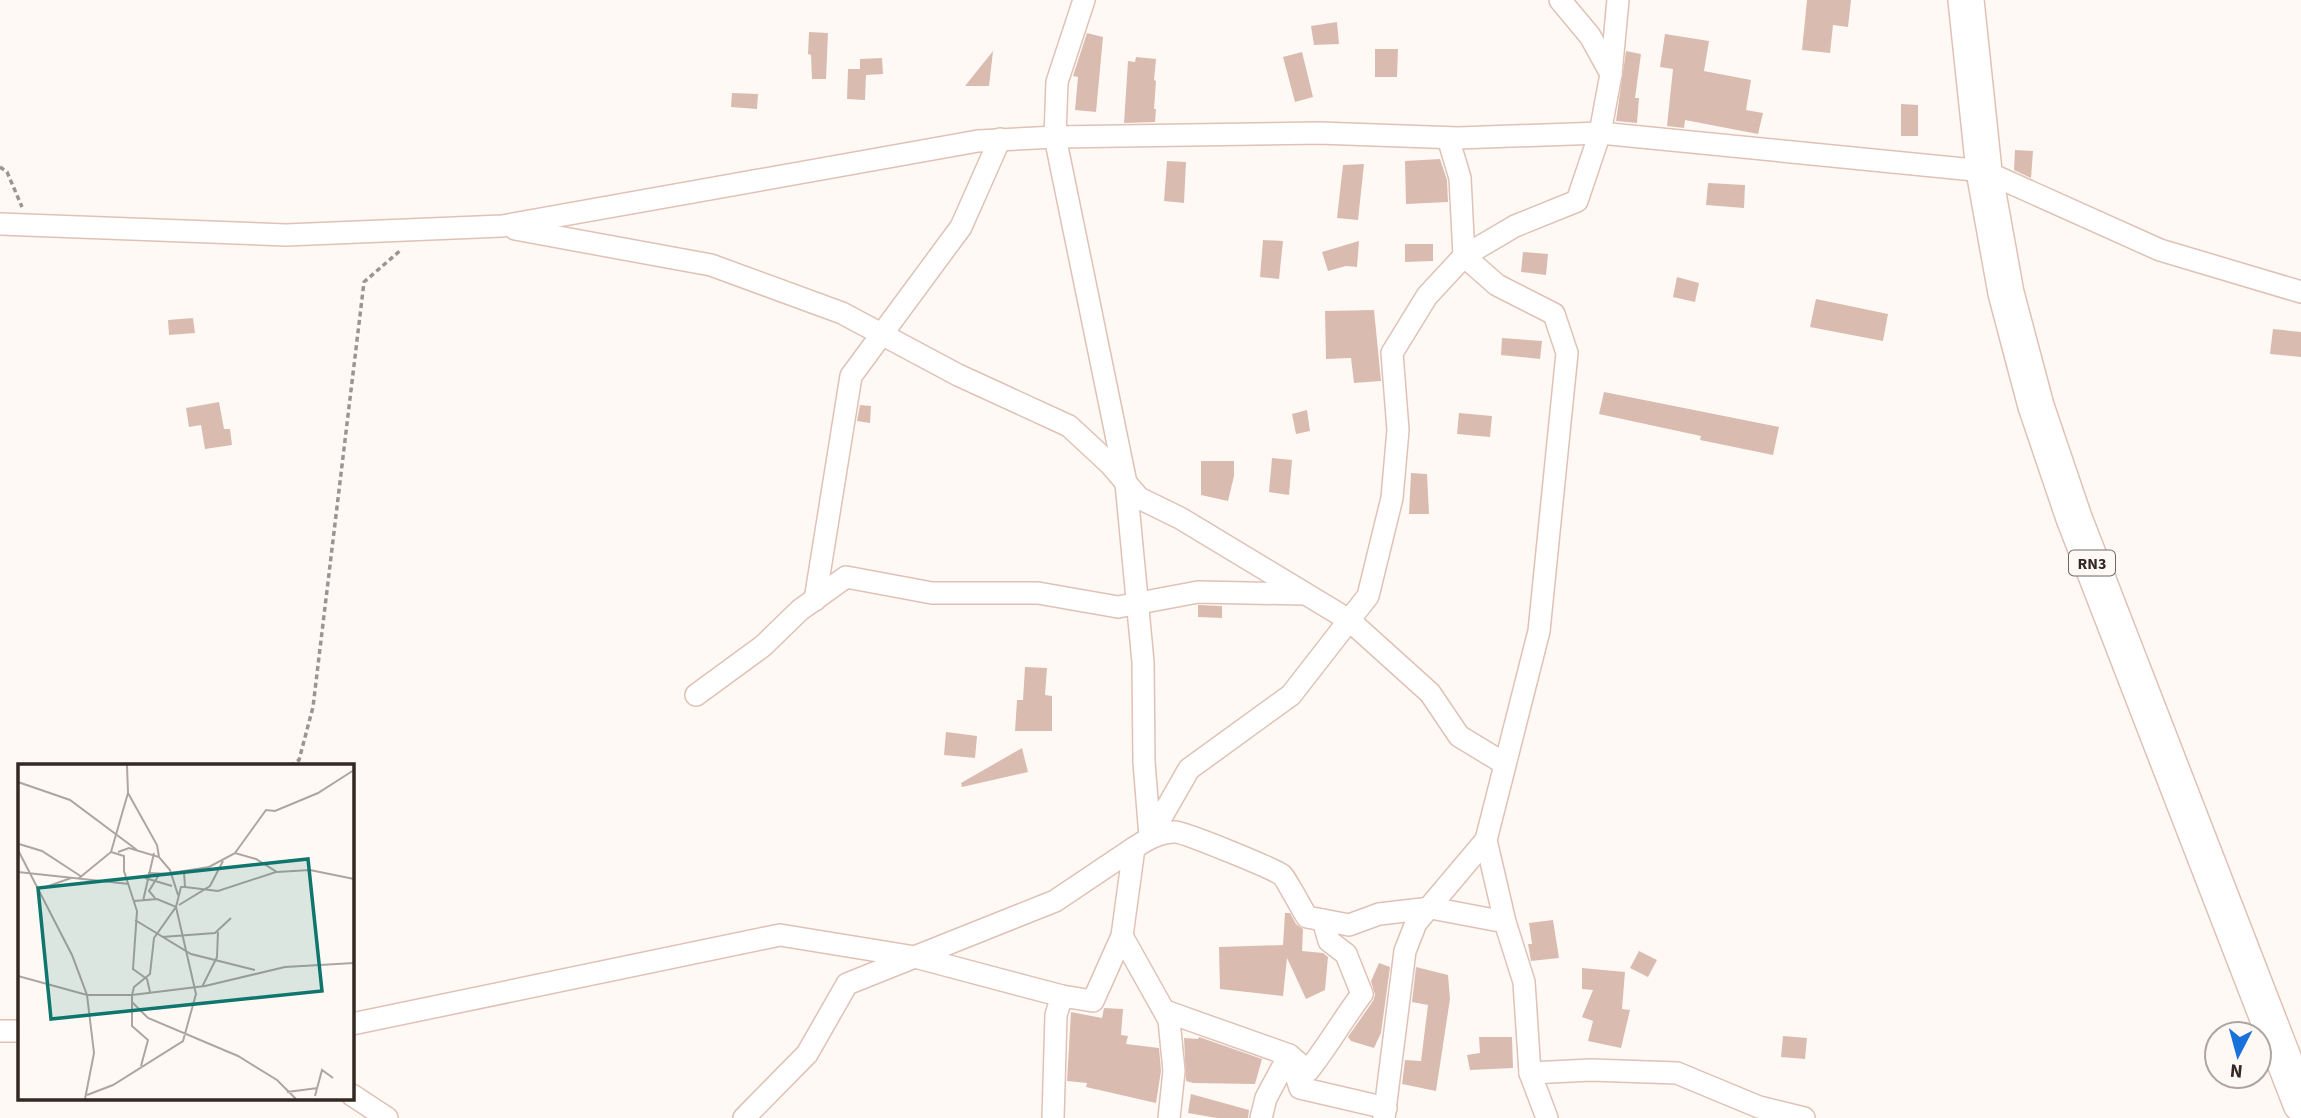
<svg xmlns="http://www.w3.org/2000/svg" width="2301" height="1118" viewBox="0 0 2301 1118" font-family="'Source Sans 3',sans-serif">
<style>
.building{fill:#d9bcaf}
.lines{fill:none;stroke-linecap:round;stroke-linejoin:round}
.minor-casing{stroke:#dfc2b5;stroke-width:24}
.trunk-casing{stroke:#dfc2b5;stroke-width:38}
.path{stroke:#9d9490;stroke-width:3.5;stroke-dasharray:5 3.5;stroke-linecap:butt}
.minor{stroke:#fff;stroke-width:21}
.trunk{stroke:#fff;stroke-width:35}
.labels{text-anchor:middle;stroke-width:7;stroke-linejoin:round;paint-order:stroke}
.shield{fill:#fff9f6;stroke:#716762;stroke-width:2}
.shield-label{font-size:16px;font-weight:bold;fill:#342823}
.inset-road{fill:none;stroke:#aea5a2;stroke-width:2}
.view{fill:#0f766e;fill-opacity:0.15;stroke:#0f766e;stroke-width:3.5}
.inset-edge{fill:none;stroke:#342823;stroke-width:3.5}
</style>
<rect width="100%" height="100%" fill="#fff9f6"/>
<g class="building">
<polygon points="1807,0 1851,0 1848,27 1833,25 1830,53 1802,50"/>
<polygon points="1337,22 1339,44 1314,45 1311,26"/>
<polygon points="809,32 828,33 826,79 812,79 811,55 808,54"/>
<polygon points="1087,33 1103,37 1096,112 1075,110 1078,77 1073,76"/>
<polygon points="1665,34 1709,41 1704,71 1751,80 1746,110 1763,113 1758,134 1685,120 1684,128 1667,126 1673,69 1660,67"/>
<polygon points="1375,49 1398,49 1397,77 1375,77"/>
<polygon points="993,51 989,86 965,86"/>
<polygon points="1626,51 1641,54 1635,98 1639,98 1637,123 1616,121"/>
<polygon points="1302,52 1313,97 1295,102 1283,57"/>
<polygon points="1136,57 1156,59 1154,80 1156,81 1154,109 1156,109 1155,122 1124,123 1128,61 1135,62"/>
<polygon points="882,58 883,74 866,75 865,100 847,99 848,69 860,69 860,59"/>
<polygon points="732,93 758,94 757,109 731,107"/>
<polygon points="1901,104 1918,105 1918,136 1901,136"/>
<polygon points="2015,150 2033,151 2031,178 2014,170"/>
<polygon points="1440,159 1447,180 1448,202 1406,204 1405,161"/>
<polygon points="1167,161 1186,162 1184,203 1164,201"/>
<polygon points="1364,164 1358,220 1337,218 1343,165"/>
<polygon points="1708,183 1745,185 1744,208 1706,205"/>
<polygon points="1263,240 1283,241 1279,279 1260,277"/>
<polygon points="1359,241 1357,267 1346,266 1328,271 1322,252"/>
<polygon points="1405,244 1433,244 1433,261 1405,262"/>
<polygon points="1523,252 1548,254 1546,275 1521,272"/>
<polygon points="1677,277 1699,283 1695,302 1673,297"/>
<polygon points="1816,299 1888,314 1883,341 1810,327"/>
<polygon points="1374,310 1381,381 1354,383 1351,358 1326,359 1325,311"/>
<polygon points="193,318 195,333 169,335 168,320"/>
<polygon points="2273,329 2301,332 2301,357 2270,354"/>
<polygon points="1502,338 1542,341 1540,359 1501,355"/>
<polygon points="1604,392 1779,427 1773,455 1700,440 1701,436 1599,414"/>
<polygon points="219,402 224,429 230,429 232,445 205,449 201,425 189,427 186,408"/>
<polygon points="860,405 871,406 870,423 857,421"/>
<polygon points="1307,410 1310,431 1296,434 1292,414"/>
<polygon points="1459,413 1492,416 1490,437 1457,434"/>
<polygon points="1272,458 1292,460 1289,495 1269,492"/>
<polygon points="1201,461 1234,461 1234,476 1228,501 1201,495"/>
<polygon points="1411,473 1427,474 1429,514 1409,514"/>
<polygon points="1198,605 1222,606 1222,618 1198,617"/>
<polygon points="1025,667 1047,668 1045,695 1052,696 1052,731 1015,731 1017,700 1023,700"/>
<polygon points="946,732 977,736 975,758 944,755"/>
<polygon points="1022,748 1028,772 962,787 961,783"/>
<polygon points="1285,913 1290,913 1296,924 1303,929 1302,951 1323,953 1328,957 1325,990 1306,999 1287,958 1283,996 1220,989 1219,947 1283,945"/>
<polygon points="1553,920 1559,958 1531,961 1528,944 1532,944 1529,923"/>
<polygon points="1639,951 1657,960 1648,977 1630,968"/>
<polygon points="1379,963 1390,967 1381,1033 1374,1048 1351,1041 1348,1037 1373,1001 1375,995 1371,981"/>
<polygon points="1416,967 1448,975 1450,999 1436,1091 1402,1084 1405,1060 1421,1061 1428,1005 1412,1002"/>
<polygon points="1582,968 1625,972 1622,1009 1630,1010 1621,1048 1588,1041 1593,1021 1582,1017 1593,990 1582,989"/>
<polygon points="1104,1008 1123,1009 1121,1035 1128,1036 1126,1044 1159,1048 1161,1071 1156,1103 1086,1087 1087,1083 1067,1081 1071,1012 1102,1018"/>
<polygon points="1783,1036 1807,1038 1805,1059 1781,1057"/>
<polygon points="1199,1037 1262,1059 1255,1084 1193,1083 1186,1081 1184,1038 1198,1039"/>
<polygon points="1479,1037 1512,1037 1513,1068 1470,1070 1467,1055 1480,1053"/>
<polygon points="1191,1094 1249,1110 1248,1118 1217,1118 1188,1113"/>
</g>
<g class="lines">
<defs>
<g id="minor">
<polyline points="1084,0 1057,82 1055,137 1126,483 1143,662 1144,762 1150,837 1189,769 1291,695 1368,596 1392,498 1398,430 1392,353 1427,296 1464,256 1515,226 1577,201 1600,133 1611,74 1618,0"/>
<polyline points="1560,0 1590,36 1611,74"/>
<polyline points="1448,138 1460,178 1464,256 1497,285 1554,314 1567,353 1539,631 1486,840 1505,922 1524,982 1530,1073 1547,1118"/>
<polyline points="0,224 286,235 502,226 978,141 1055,137 1319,133 1458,138 1600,133 1984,171 2160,250 2301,292"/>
<polyline points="515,229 711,265 842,313 958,375 1069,426 1110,464 1139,498 1180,518 1349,620 1430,693 1459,736 1505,764"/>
<polyline points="815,600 851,376 961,227 1000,139"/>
<polyline points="696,695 763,646 800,610 846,577 932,593 1038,593 1118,607 1198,592 1305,594"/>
<polyline points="1122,936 1169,1020 1174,1071 1169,1118"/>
<polyline points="1165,1011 1289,1055 1300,1088 1386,1108"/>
<polyline points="352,1024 780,935 915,957 1062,996"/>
<polyline points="0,1031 19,1031"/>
<polyline points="1530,1073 1591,1070 1677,1073 1759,1107 1804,1118"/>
<polyline points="352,1095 387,1118"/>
<polyline points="744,1118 807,1054 847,984 1055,901 1134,848"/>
<path d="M1053,1118L1056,1015L1062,996L1093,1001L1122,936L1134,848C1146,840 1159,832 1175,832C1184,832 1272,868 1282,875C1285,877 1302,909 1307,917L1349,925L1379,914L1431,908L1505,922"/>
<path d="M1261,1118L1266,1098L1289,1055L1308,1071C1328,1046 1343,1019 1362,994L1346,954L1329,941L1323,920"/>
<polyline points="1384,1118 1405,951 1416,923 1486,840"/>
</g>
<polyline id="trunk" points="1966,0 1984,171 2006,293 2036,406 2074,518 2301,1104"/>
</defs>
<use href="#minor" class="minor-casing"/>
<use href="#trunk" class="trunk-casing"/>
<g class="path">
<polyline points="0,167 7,172 22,207"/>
<polyline points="290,766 299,760 313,707 364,282 402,249"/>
</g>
<use href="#minor" class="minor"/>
<use href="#trunk" class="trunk"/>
</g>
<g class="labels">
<rect class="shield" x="2069" y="550.5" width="46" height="25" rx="5"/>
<g class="shield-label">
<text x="2092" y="569">RN3</text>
</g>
</g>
<g transform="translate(18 764)">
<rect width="336" height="336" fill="#fff9f6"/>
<path class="inset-road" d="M0,18L52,36L119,86M110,29L139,81L141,93M1,80L24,87L64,113M0,86L54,191L69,231L76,289L67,335M93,88L106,92V107L119,147L115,205L129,215L132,228M100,88L111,84L141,93L152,106L160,131M217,89L248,46L257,47L300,29L336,6M0,108L111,120M130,109L153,110M153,109L191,103L217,89L238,95L259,108L292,106L336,115M127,114L154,122M60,115L93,88L110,29L109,1M28,123L53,114M167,123L200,127L258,108M137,134L131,127L142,109M116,137L139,135L158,143L163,123H167L166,108M125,137L136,89M161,141L192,122L205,97M117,156L173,190L237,206M144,173L197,169L213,154M0,212L69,231H114L187,222L267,203L336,199M184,223L199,193L200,168M114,238L130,254L220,292L259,316L278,335M269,328L300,324M69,331L95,321L165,277L178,230L158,143L136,174L132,210L116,223L114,231V262L130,276L123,302M297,332L304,306L315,314"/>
<path class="view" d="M290,95L304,227L33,255L20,124Z"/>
<rect width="336" height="336" class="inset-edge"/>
</g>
<g transform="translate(2238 1055) rotate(186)"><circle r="33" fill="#fff9f6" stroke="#aea5a2" stroke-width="2"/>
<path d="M0-5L12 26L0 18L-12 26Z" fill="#1971db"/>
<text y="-10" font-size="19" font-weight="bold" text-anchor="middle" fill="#342823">N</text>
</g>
</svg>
